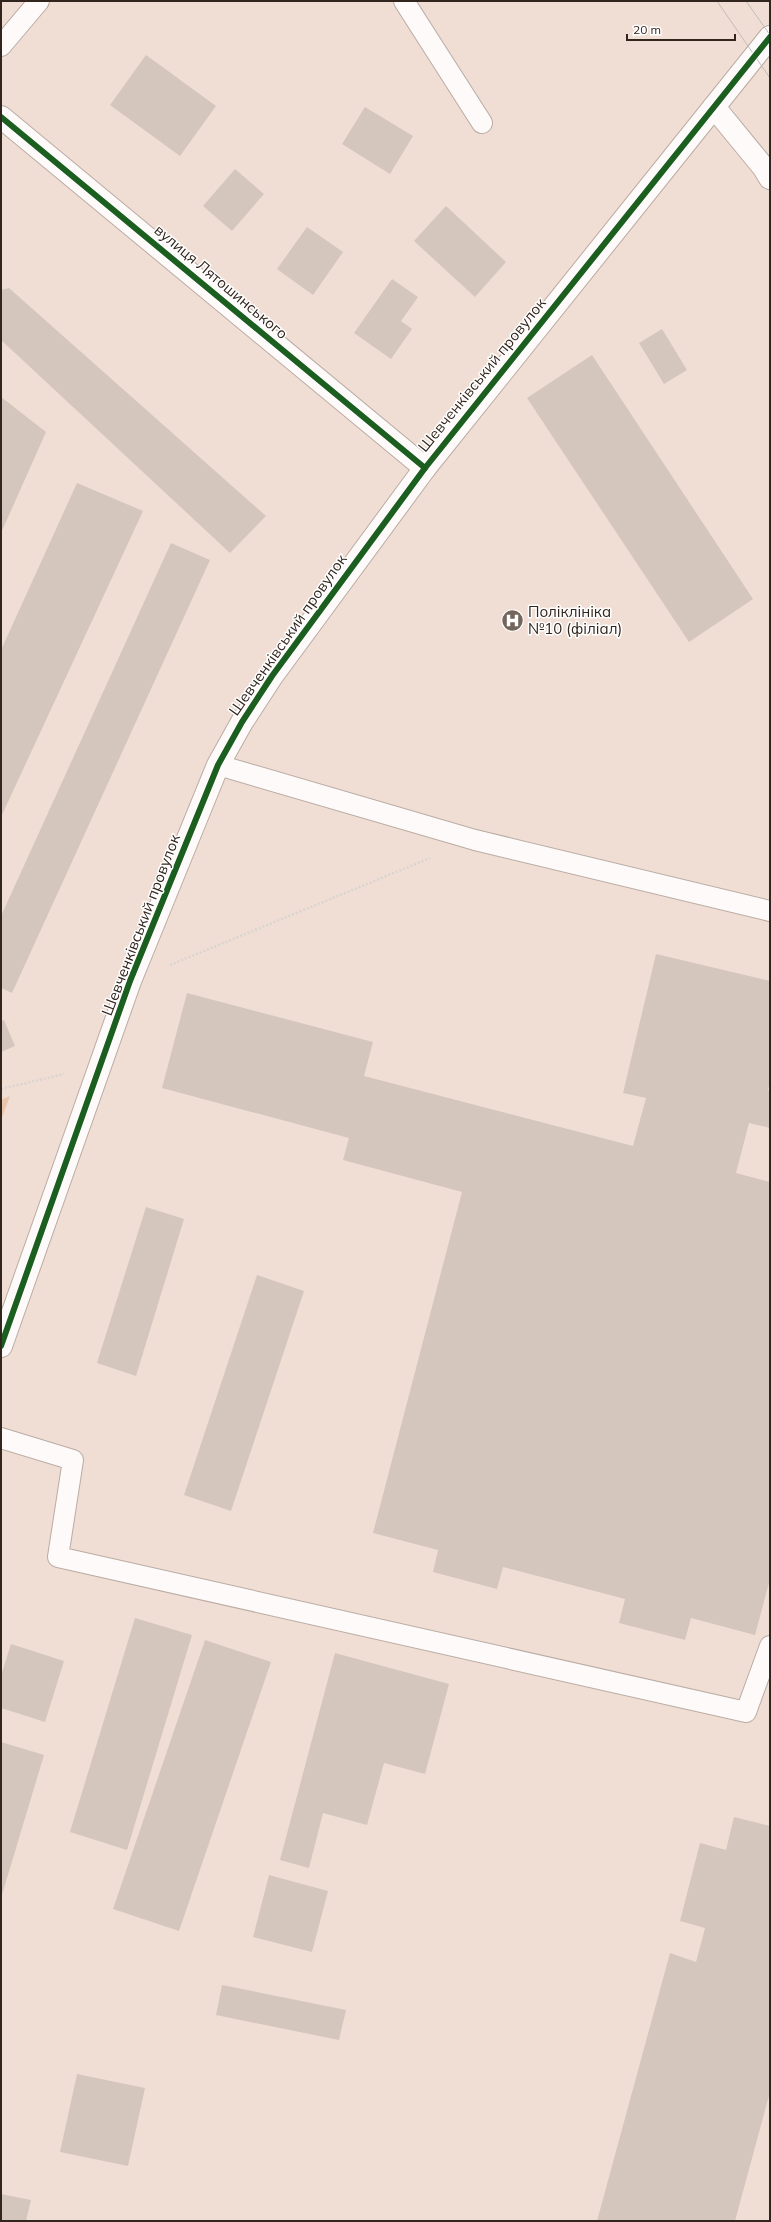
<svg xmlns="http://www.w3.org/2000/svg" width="771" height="2222" viewBox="0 0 771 2222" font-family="Mulish,sans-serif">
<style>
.green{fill:#ebc4ac}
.building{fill:#d4c6bd}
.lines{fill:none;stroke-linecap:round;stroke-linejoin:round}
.service-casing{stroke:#baaca4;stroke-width:22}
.minor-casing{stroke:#baaca4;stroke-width:24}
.path{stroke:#dad4d1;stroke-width:2.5;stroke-dasharray:2 2;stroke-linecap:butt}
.service{stroke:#fdfaf9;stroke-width:20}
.minor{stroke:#fdfaf9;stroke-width:22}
.tram{stroke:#c0bcba;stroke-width:1}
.cycleway-casing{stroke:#fff;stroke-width:8}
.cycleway{stroke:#1b5e20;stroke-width:6}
.labels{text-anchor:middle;stroke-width:3;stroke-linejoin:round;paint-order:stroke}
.street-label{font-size:15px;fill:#31251d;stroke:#fff}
.poi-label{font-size:15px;fill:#31251d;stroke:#fff;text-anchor:start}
</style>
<rect width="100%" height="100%" fill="#f0ded4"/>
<polygon class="green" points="10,1096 1,1120 1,1100"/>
<g class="building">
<polygon points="146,55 216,106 180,156 110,105"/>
<polygon points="365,107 413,136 390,174 342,144"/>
<polygon points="235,169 264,194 232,231 203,206"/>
<polygon points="446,206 506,262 475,297 414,241"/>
<polygon points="307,227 343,252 313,295 277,269"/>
<polygon points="392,279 418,297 401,321 412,329 391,359 354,333"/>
<polygon points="9,288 266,516 230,553 1,340 1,290"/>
<polygon points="662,329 687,370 664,384 639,343"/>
<polygon points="592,355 753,599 689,642 527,398"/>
<polygon points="1,397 46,432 1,533"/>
<polygon points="77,483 143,511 1,817 1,650"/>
<polygon points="171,543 210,560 12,993 1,988 1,916"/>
<polygon points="656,954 770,981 770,1082 768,1090 770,1091 770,1128 749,1123 736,1173 770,1182 770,1579 755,1635 691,1618 685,1640 619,1623 625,1599 503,1567 497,1589 433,1572 438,1550 373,1533 462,1192 343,1160 349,1138 162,1088 187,993 373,1042 364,1076 633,1146 646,1098 623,1093"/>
<polygon points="4,1020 15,1046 1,1052 1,1021"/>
<polygon points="146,1207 184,1219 136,1376 97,1363"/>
<polygon points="257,1275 304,1291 231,1511 184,1495"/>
<polygon points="135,1618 192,1635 127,1850 70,1832"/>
<polygon points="205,1640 271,1662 179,1931 113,1909"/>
<polygon points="11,1644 64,1661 45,1722 1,1708 1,1676"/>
<polygon points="335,1653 449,1684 425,1774 384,1763 367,1825 323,1813 309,1868 280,1860"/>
<polygon points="1,1742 44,1755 1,1898"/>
<polygon points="734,1817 770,1826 770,2092 735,2221 597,2221 670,1953 696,1962 705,1928 680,1921 700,1843 726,1850"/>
<polygon points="269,1875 328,1891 312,1952 253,1937"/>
<polygon points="222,1985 346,2010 339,2040 216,2015"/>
<polygon points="77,2074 145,2088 128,2166 60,2152"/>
<polygon points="1,2194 31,2200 26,2221 1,2221"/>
</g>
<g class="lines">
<defs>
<g id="service">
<polyline points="404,1 482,123"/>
<polyline points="1,46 39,1"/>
<polyline points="218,765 475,840 770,911"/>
<polyline points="1,1438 73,1460 58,1557 746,1712 770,1646"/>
</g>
<g id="minor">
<polyline points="714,107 764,168 770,178"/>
<polyline points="1,117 425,468"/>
<polyline points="1,1346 130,981 218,765 242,722 272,676 425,468 770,37"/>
</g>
</defs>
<use href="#service" class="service-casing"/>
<use href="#minor" class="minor-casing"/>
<g class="path">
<polyline points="170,965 430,858"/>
<polyline points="1,1089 64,1074"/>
</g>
<use href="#service" class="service"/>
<use href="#minor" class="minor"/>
<g class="tram">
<polyline points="717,1 770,78"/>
<polyline points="746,1 770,35"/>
</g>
<defs>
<g id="cycleway">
<polyline points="1,117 425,468"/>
<polyline points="1,1346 130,981 218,765 242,722 272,676 425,468 770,37"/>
</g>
</defs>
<use href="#cycleway" class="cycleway-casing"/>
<use href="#cycleway" class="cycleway"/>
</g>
<defs>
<symbol id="hospital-disc" viewBox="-11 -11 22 22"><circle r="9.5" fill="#74665d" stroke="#fff"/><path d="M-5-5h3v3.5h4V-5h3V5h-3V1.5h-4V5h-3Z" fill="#fff"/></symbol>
</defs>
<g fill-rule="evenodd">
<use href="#hospital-disc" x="500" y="608" width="25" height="25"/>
</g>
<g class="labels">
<g class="street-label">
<text transform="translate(221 282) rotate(40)" y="5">вулиця Лятошинського</text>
<text transform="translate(482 375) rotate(-51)" y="5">Шевченківський провулок</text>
<text transform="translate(288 635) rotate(-55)" y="5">Шевченківський провулок</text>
<text transform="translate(141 925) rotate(-69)" y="5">Шевченківський провулок</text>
</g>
<g class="poi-label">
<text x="528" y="617">Поліклініка<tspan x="528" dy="17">№10 (філіал)</tspan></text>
</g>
</g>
<rect width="771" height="2222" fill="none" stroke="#31251d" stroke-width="4"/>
<path d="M627 34v6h108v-6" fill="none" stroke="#31251d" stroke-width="2"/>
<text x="633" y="34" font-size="12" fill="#31251d" stroke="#ffffff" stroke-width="3" paint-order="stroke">20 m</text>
</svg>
